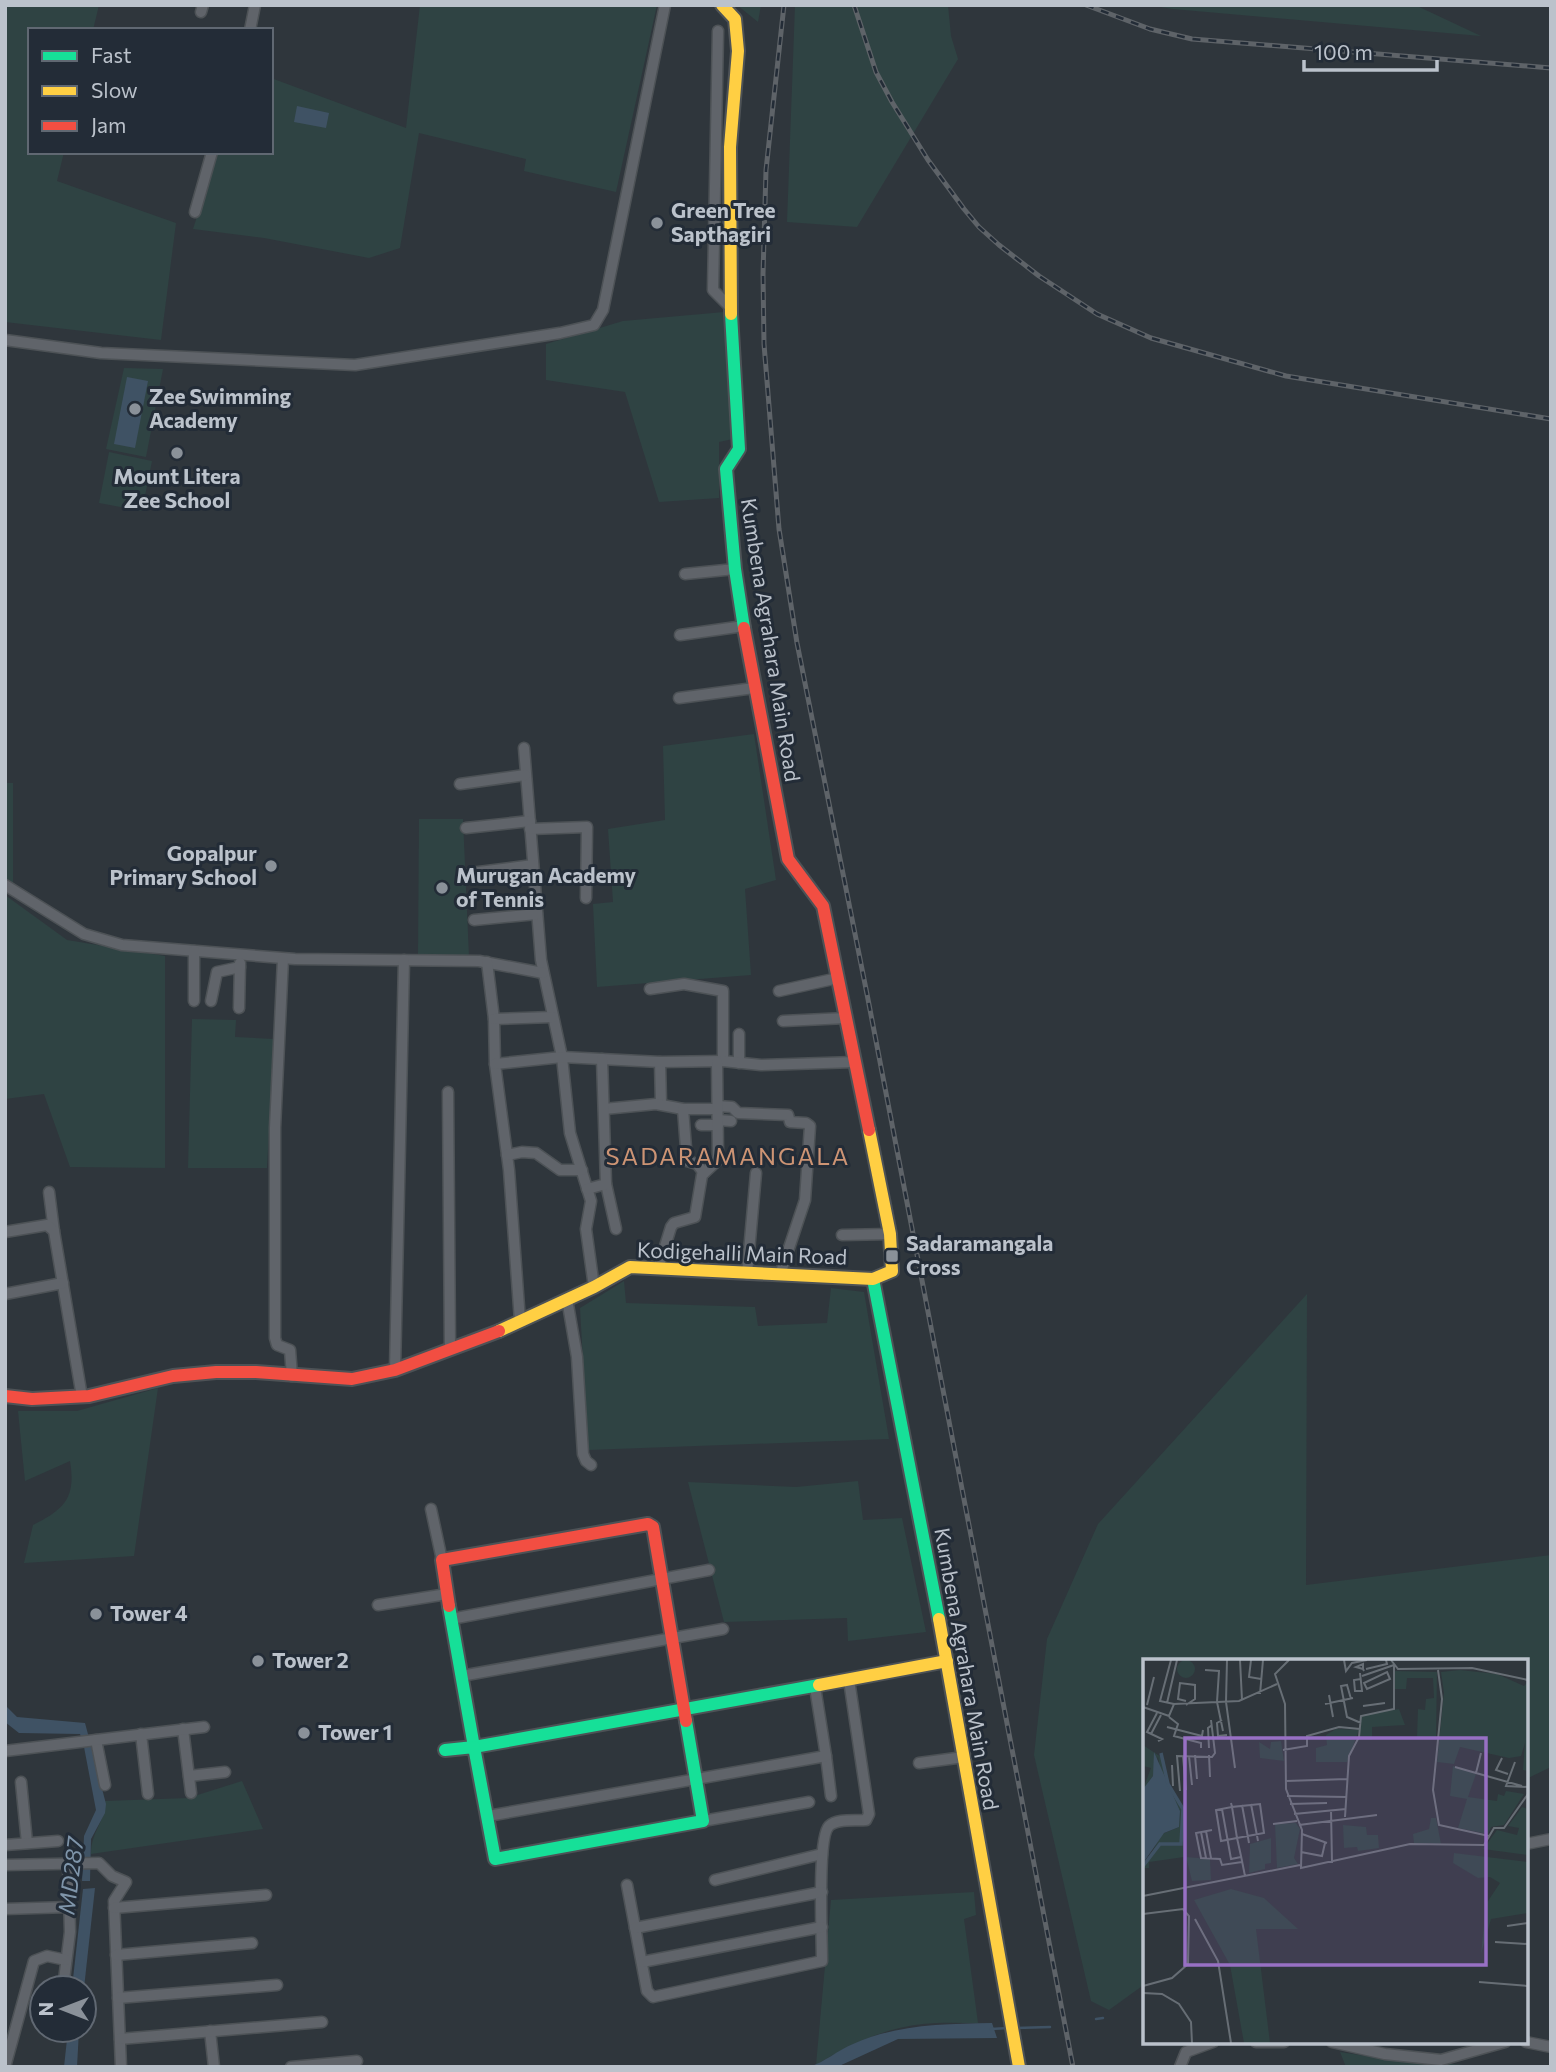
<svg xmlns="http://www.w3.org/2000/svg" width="1556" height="2072" viewBox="0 0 1556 2072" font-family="Commissioner,sans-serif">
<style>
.green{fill:#2f4343}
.water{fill:#3f5264}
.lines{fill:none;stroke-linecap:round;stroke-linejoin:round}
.stream{stroke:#3f5264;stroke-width:2.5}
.street-casing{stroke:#4d5256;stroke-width:13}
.fast-casing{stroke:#4d5256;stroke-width:16}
.slow-casing{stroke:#4d5256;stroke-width:16}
.jam-casing{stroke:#4d5256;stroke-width:16}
.street{stroke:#60646a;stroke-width:10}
.fast{stroke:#16e098;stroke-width:12}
.slow{stroke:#ffcf43;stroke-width:12}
.jam{stroke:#f24e42;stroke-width:12}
.rail-casing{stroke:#5e6368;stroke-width:5}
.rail{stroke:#232c37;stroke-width:2.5;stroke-dasharray:8;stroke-linecap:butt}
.poi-dot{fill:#8a9199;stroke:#232c37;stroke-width:2.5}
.labels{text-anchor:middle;stroke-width:6;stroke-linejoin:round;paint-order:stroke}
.poi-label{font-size:21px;font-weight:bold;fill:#bbc2cb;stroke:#232c37;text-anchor:start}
.street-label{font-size:21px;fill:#bbc2cb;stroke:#232c37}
.water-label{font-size:23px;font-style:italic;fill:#7f95aa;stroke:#232c37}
.quarter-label{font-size:24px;letter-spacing:2px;fill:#cd9474;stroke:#232c37}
.inset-river{fill:none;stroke:#3f5264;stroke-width:3.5}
.inset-road{fill:none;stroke:#676e75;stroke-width:2}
.view{fill:#9870c4;fill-opacity:0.15;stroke:#9870c4;stroke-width:3.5}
.inset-edge{fill:none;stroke:#bbc2cb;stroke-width:3.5}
</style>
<rect width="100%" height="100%" fill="#2f363c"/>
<g class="green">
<polygon points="5,5 99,5 93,30 30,30 30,152 64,152 57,181 176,223 161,340 5,322"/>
<polygon points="420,5 657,5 616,192 524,171 526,159 419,133 400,248 369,258 264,238 193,229 218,152 271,152 271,78 406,128"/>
<polygon points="737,5 761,5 758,22"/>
<polygon points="795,5 948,5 951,36 958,59 857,227 787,222"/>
<polygon points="1148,5 1415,5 1481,36 1173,9"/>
<polygon points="724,312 733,439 719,442 719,498 659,502 625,392 546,380 546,344 623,321"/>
<polygon points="124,368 163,369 146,457 106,449"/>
<polygon points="109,452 152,461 142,511 99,503"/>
<polygon points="754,734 776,880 745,889 751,975 597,987 593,904 613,902 608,829 665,820 663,746"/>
<polygon points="5,783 13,783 13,884 5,879"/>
<polygon points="419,819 463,819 469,957 418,956"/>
<polygon points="5,895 67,940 165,956 165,1168 70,1167 44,1094 5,1099"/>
<polygon points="192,1019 236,1020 235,1037 274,1039 267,1168 188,1168"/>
<polygon points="624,1281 626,1303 755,1307 758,1326 827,1323 831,1288 864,1292 889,1439 588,1450 580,1308"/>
<polygon points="1307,1294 1306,1585 1551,1555 1551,1767 1526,1779 1526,1661 1145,1661 1145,1984 1109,2010 1091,2001 1034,1755 1047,1639 1098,1524"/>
<path d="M158,1388L134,1556L24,1563L33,1525C65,1509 76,1498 70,1461L25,1481L18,1411H77Z"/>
<polygon points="858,1481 863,1520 902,1518 926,1632 848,1641 847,1618 724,1622 688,1482 796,1487"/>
<path d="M242,1781L263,1829L91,1854C91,1831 106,1821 105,1801L188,1798Z"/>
<path d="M974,1892L976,1915L964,1919L978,2023C960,2023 941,2022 923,2024C884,2028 849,2045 816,2065L831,1900Z"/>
<polygon points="1340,2052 1386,2059 1464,2065 1346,2067"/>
</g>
<g class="water">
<polygon points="297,106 329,113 326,128 294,122"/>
<polygon points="127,377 148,381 135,448 114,444"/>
<polygon points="5,1705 17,1717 85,1723 89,1738 82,1739 80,1734 19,1733 5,1722"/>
<polygon points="91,1746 106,1804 105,1813 91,1839 90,1881 82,1881 84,1836 96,1810 84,1747"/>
<polygon points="95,1888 84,1988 72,1988 83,1889"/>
<path d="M992,2023L997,2038L898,2039L837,2067H809C825,2062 838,2050 853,2044C898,2024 943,2024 992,2023Z"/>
<polygon points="68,2030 79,2030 77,2067 64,2067"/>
</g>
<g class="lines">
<g class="stream">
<polyline points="1096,2019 1103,2018"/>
<polyline points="1015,2028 1050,2027"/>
<polyline points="991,2029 1008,2028"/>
</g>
<defs>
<g id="street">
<polyline points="201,12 203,5"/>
<polyline points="250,30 255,5"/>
<polyline points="718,31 713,290 731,308"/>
<polyline points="195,212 212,152"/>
<polyline points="5,340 101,353 355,365 560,333 594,325 603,310 665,5"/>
<polyline points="685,574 735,569"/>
<polyline points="680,635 744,626"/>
<polyline points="679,698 754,688"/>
<polyline points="524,748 541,960 562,1057 570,1133 591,1201 586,1229 594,1287"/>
<polyline points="460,784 525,775"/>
<polyline points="466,828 530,821"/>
<polyline points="530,829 587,827 586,898"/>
<polyline points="471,873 533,865"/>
<polyline points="5,885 84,934 122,945 295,959 479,961 543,973"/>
<polyline points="474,920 537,914"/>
<polyline points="194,951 194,1001"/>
<polyline points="283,959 275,1128 275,1338 277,1345 290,1350 292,1376"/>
<polyline points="487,962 494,1019 495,1064 509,1170 520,1321"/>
<polyline points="650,989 684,984 723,991 723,1061"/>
<polyline points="779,991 838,978"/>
<polyline points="211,1001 217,972 240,967"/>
<polyline points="239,1008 240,963"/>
<polyline points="494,1019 553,1017"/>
<polyline points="783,1021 846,1018"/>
<polyline points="660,1062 661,1104"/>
<polyline points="739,1063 739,1034"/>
<polyline points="495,1064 562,1057 660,1062 723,1061 761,1065 855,1062"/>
<polyline points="448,1092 450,1350"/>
<polyline points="718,1106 732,1107 738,1113 788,1115 790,1122 806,1123 810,1126 805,1200 780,1275"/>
<polyline points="604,1109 656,1104 683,1109 718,1109"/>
<polyline points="683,1109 687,1161 697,1164 704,1173"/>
<polyline points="718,1120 731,1121"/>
<polyline points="701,1125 718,1125"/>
<polyline points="507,1155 522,1152 536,1153 560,1170 582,1170"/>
<polyline points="606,1184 616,1229"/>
<polyline points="587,1189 606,1184 602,1059"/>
<polyline points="49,1192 54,1231"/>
<polyline points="5,1232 47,1225 54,1231 82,1397"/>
<polyline points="842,1235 890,1234"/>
<polyline points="658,1269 671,1227 674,1223 695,1217 702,1175 716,1162 718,1157 717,1062"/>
<polyline points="747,1274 756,1173"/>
<polyline points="5,1294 63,1283"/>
<polyline points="567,1299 577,1357 583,1454 586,1461 591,1465"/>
<polyline points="395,1370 404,960"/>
<polyline points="431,1509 442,1560"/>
<polyline points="378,1605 447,1594"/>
<polyline points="451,1619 709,1570"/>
<polyline points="461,1676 723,1629"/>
<polyline points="183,1729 191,1793"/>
<polyline points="141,1734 148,1794"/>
<polyline points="96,1740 105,1785"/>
<polyline points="5,1751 204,1727"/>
<polyline points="826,1756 831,1796"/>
<polyline points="919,1763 964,1757"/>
<polyline points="189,1776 225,1772"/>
<polyline points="21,1782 27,1843"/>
<polyline points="488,1816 826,1756 815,1687"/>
<polyline points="703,1821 809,1802"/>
<polyline points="1526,1844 1551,1839"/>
<polyline points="5,1845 58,1841"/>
<polyline points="5,1865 99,1863 112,1876 126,1882 114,1901 121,2067"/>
<polyline points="715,1880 822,1854"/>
<path d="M627,1885L647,1991L653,1997L822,1961C822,1938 817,1838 829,1826C837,1818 855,1821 866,1820L869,1814L849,1680"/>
<polyline points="114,1908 266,1895"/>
<polyline points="5,1909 69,1907"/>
<polyline points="635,1928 822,1892"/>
<polyline points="116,1955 252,1943"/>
<polyline points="642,1962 822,1927"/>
<polyline points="63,1988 70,1932 68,1863"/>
<polyline points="118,1998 277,1985"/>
<polyline points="210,2031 214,2067"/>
<polyline points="120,2039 322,2022"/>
<polyline points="1256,2042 1284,2042"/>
<polyline points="1332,2042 1385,2054 1441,2060 1505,2042"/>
<polyline points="1526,2042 1551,2047"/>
<polyline points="5,2067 34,1961 47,1956 66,1960"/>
<polyline points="291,2067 357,2061"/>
<polyline points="1180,2067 1186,2052 1213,2042"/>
</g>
<g id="fast">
<polyline points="731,314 739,449 726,469 735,569 744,628"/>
<polyline points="873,1279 939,1619"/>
<polyline points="449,1606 474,1747 819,1685"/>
<polyline points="445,1750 474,1747 495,1859 703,1821 686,1721"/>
</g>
<g id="slow">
<polyline points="722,5 735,19 738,51 730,147 731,314"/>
<polyline points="499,1331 594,1287 630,1267 873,1279 892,1271 890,1234 869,1130"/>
<polyline points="939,1619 1019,2067"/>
<polyline points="819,1685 947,1661"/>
</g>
<g id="jam">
<polyline points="744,628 788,859 823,906 869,1130"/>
<polyline points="5,1396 32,1399 89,1396 173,1376 216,1372 256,1372 352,1379 395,1370 499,1331"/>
<polyline points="449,1606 442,1560 648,1524 653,1527 686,1721"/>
</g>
</defs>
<use href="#street" class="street-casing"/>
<use href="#fast" class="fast-casing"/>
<use href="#slow" class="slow-casing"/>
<use href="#jam" class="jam-casing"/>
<use href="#street" class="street"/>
<use href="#fast" class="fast"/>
<use href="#slow" class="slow"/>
<use href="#jam" class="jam"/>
<defs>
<g id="rail">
<polyline points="784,5 766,170 763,274 764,344 779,529 797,643 867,994 1073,2067"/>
<polyline points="854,5 876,72 892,102 928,160 964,209 979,227 999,245 1039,276 1097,314 1151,338 1286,376 1551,419"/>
<polyline points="1086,5 1150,29 1192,39 1551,68"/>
</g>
</defs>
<use href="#rail" class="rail-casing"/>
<use href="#rail" class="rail"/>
</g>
<g class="poi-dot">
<circle cx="657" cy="223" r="7"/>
<circle cx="135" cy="409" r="7"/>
<circle cx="177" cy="453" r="7"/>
<circle cx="271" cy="866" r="7"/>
<circle cx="442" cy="888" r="7"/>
<rect x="885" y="1249" width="14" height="14" rx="3.5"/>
<circle cx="96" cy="1614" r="7"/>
<circle cx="258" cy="1661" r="7"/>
<circle cx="304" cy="1733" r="7"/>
</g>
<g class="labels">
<g class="poi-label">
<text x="671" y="218">Green Tree<tspan x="671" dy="24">Sapthagiri</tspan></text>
<text x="149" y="404">Zee Swimming<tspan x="149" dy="24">Academy</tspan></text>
<text x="177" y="484" text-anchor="middle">Mount Litera<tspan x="177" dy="24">Zee School</tspan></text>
<text x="257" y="861" text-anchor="end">Gopalpur<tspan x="257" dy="24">Primary School</tspan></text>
<text x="456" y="883">Murugan Academy<tspan x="456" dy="24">of Tennis</tspan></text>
<text x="906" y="1251">Sadaramangala<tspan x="906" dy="24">Cross</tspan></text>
<text x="110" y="1621">Tower 4</text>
<text x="272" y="1668">Tower 2</text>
<text x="318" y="1740">Tower 1</text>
</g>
<g class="street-label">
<text transform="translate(770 640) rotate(81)" y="7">Kumbena Agrahara Main Road</text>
<text transform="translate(742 1254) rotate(2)" y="7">Kodigehalli Main Road</text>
<text transform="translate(966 1669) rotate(80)" y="7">Kumbena Agrahara Main Road</text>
</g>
<g class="water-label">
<text transform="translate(71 1876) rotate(-83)" y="8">MD287</text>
</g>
<g class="quarter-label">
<text x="728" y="1165">SADARAMANGALA</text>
</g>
</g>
<g transform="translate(1143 1659)">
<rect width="385" height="385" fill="#2f363c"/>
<path d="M34 10a9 9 0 1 1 18 0a9 9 0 1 1-18 0ZM317,11L354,15L381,27L385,23V112L380,111L382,84L378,97L366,99L317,88L311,105L294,103L301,34L298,13ZM251,12L294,13L293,80L274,78L275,50L282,51L283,40L291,39L290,19H264L263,30H252ZM256,50L262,66L229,68V81H215L219,56ZM193,70L216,71L204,103H173V89L184,86L183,76ZM138,82L141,102L117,99L116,83L127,90L128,83ZM0,86L21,100L26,126L41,151V198L6,203V209H0L19,175L36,168L37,152L17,110L15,97L10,117L0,130L8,109L0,107ZM310,107L333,115L325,138L354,142L355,135L361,137L363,132L381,135L361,166L348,168L345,175L315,169L324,140L307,137ZM379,148L385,150V196L340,190L354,171L374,176L376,169L365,167ZM288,159H293L298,185L271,184L270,175L286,170ZM153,164L157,170L151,199L155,205L134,209L132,165ZM200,166L223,168L224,176H235L236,189L215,192L214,188L201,189ZM128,179V204L122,205V210L106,214L107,185ZM311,194L385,203V254L348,260L338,295L343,245L357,224L347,218L335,219L310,204ZM43,198L67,200L68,221L49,222ZM88,230L121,239L155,270H113L127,384H101L87,306L51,241Z" fill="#2f4343"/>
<path d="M11,93L37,152L36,168L21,174L0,204V130L10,117Z" fill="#3f5264"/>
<path class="inset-river" d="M0,207L17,185H38L40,150L25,125L18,94"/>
<path class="inset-road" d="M28,1L17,42L31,45M84,1L83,43L92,109M97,1L99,41M108,1L106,18L118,20M146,1L132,15L142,45L143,130L159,171L158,209L267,185L341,186L351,169H361L385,135M201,1L203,12L209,4L224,1M248,1L255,10L329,9L385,21M220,10L213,8L220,5V10L221,12M223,10L244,5L243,1M62,11L76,12L74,43L80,72M295,11L299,40L290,131L296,166L346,177M244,13L247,20L224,30L221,24ZM217,14L219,32H212L211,21L218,20M219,17L251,6M117,35L120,1M186,36L190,58M208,40L204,26L198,27L204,58L218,64M24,44L34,1M182,45L210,39M4,46L11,18M43,46L52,40V26L37,24L35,40L43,42M220,47L242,44M0,48L26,57L31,45L96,42L134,25M14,54L4,73L19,80L15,82M26,58L35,65L31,77L58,84V89M79,61L74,64L75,77L84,76M24,68L59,77L60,71M8,75L18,56M66,89L65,69L69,66M140,91L164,87V77L196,68L217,70M338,94L333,114L379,127M52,96L54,120M66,96L67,118M40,97L43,131M46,97L49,126M359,99L353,111L365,115M372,103L363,127L385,128M29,106L30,127M312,108L333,114M143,122L204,120M37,132L34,97L69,98L72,94L68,61M144,137L204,138M88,144L89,148L73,151L78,182L94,179L121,174L117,145L89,148L94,179L98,197L102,217M108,145L115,182M147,145L184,144M99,146L106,184M79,150L88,200L98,198M188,151L189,204M151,155L203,150M202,158L206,97L216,78L218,57L251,50V7M130,165L154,162M156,166L234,156M69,171L53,174L58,199L77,200L79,206L99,203M63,172L68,199M58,173L63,199M159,175L184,184M158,193L179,197L182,184M0,237L157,206M0,255L40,250L46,257L45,305L29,319L0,327M52,260L75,302L88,384M364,267L385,264M352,283L385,285M336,323L385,327M0,334L19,335L36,345L48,363L49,384"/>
<path class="view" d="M42,79H343V306H42Z"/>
<rect width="385" height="385" class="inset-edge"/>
</g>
<rect width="1556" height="2072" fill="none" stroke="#bbc2cb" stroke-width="14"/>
<rect x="28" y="28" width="245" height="126" fill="#232c37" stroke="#606872" stroke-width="2"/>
<rect x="42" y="51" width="35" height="10" fill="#16e098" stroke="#606872" stroke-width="2"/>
<text x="91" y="63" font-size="21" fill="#bbc2cb">Fast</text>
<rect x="42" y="86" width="35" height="10" fill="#ffcf43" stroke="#606872" stroke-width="2"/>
<text x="91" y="98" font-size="21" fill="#bbc2cb">Slow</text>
<rect x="42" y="121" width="35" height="10" fill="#f24e42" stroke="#606872" stroke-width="2"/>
<text x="91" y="133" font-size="21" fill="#bbc2cb">Jam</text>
<g transform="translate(63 2009) rotate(270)"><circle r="33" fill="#232c37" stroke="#606872" stroke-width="2"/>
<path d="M0-5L12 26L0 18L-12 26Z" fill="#8a9199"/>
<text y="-10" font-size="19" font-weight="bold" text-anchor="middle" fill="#bbc2cb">N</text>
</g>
<path d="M1304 60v10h133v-10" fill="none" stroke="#bbc2cb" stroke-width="3.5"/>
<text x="1314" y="60" font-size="21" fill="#bbc2cb" stroke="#232c37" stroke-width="5" paint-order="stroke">100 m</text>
</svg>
